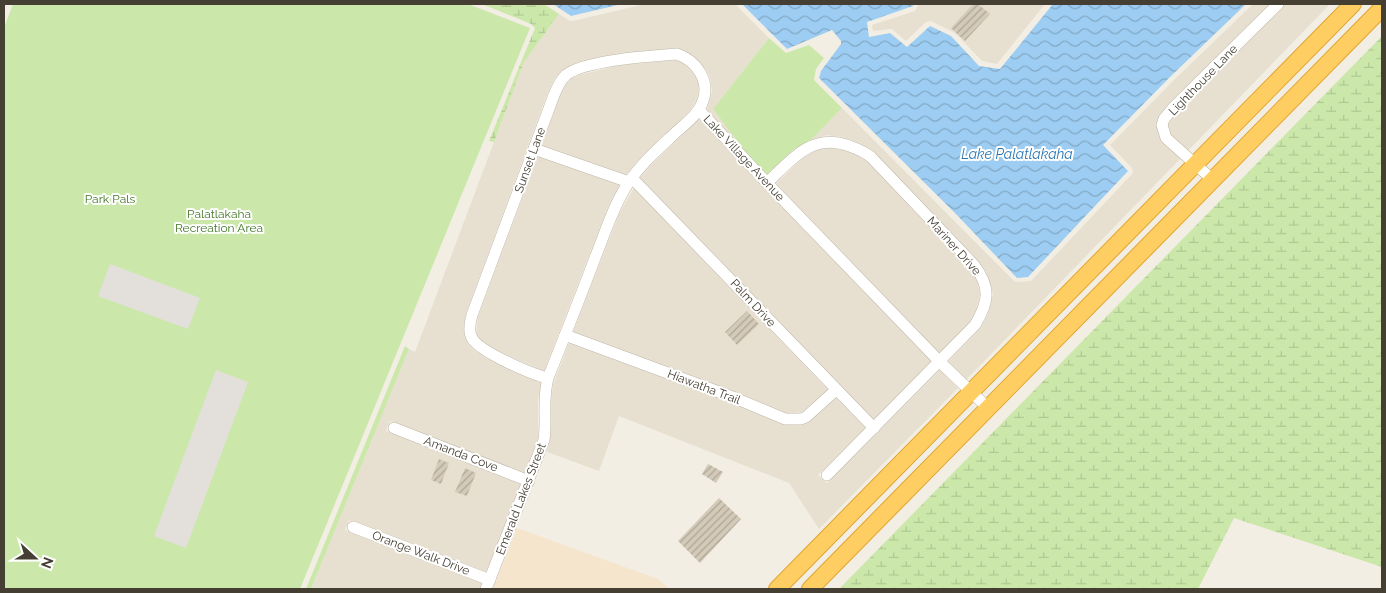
<svg xmlns="http://www.w3.org/2000/svg" width="1386" height="593" viewBox="0 0 1386 593" font-family="Raleway,sans-serif">
<style>
.residential{fill:#e7e0d1}
.commercial{fill:#f6e5cd}
.wetland{fill:url(#wetland-marsh)}
.park{fill:#cbe8aa}
.parking{fill:#e3e0dc}
.water{fill:url(#water-waves)}
.building{fill:url(#building-hatch)}
.lines{fill:none;stroke-linecap:round;stroke-linejoin:round}
.minor-casing{stroke:#beb6a6;stroke-width:12}
.highway-casing{stroke:#e2a32e;stroke-width:18}
.minor{stroke:#fff;stroke-width:11}
.highway{stroke:#ffce62;stroke-width:16}
.labels{text-anchor:middle;stroke-width:4;stroke-linejoin:round;paint-order:stroke}
.street-label{font-size:12px;fill:#443e33;stroke:#fff}
.park-label{font-size:12px;fill:#437725;stroke:#fff}
.water-label{font-size:14px;font-style:italic;fill:#2a76b3;stroke:#fff}
</style>
<defs>
<pattern id="wetland-marsh" width="20" height="14" patternUnits="userSpaceOnUse" patternTransform="scale(1.25)"><rect width="20" height="14" fill="#cbe8aa"/><path d="M1 5h8M5 5V1M11 12h8M15 12V8" fill="none" stroke="#b0c893"/></pattern>
<pattern id="water-waves" width="16" height="10" patternUnits="userSpaceOnUse" patternTransform="scale(1.25)"><rect width="16" height="10" fill="#9dcdf2"/><path d="M0 5q4-4 8 0t8 0" fill="none" stroke="#82a8c5"/></pattern>
<pattern id="building-hatch" width="6" height="6" patternUnits="userSpaceOnUse" patternTransform="scale(1.25)"><rect width="6" height="6" fill="#d4cab9"/><path d="M-1 1l2-2M0 6l6-6M5 7l2-2" fill="none" stroke="#aea597"/></pattern>
</defs>
<rect width="100%" height="100%" fill="#f2eee3"/>
<g class="residential">
<polygon points="645,4 735,4 769,38 713,109 746,153 707,110 712,92 710,78 706,69 687,52 676,48 618,54 574,64 563,70 555,78 548,92 466,313 464,323 465,337 468,344 475,351 486,358 541,382 538,401 538,438 525,474 390,421 386,431 521,484 486,572 349,520 345,530 482,583 480,589 311,589 409,349 415,352 524,62 559,14 570,21 573,21"/>
<polygon points="919,4 1045,4 997,64 982,61 955,33 931,21 926,22 906,41 892,29 873,31 872,25 915,11"/>
<polygon points="1253,4 1330,4 966,380 948,362 980,329 987,316 993,294 986,271 979,262 871,150 857,142 842,137 827,135 811,140 842,108 1014,281 1018,282 1031,281 1133,173 1132,168 1110,145 1174,80"/>
<polygon points="677,60 682,62 696,76 699,87 697,99 689,112 643,155 626,175 542,146 559,97 566,84 571,79 579,75 621,65"/>
<polygon points="699,119 759,183 932,362 873,420 640,178 653,163"/>
<polygon points="822,147 840,148 853,153 867,161 976,277 980,294 976,312 970,322 940,354 776,184 802,158"/>
<polygon points="538,156 620,185 608,207 544,371 491,348 478,338 476,334 478,317"/>
<polygon points="634,188 828,390 802,412 786,414 573,332 620,212"/>
<polygon points="569,343 733,403 785,425 802,425 809,422 836,398 865,428 818,475 827,483 940,370 958,388 819,529 789,483 619,416 599,471 547,452 551,432 551,402 553,385"/>
</g>
<polygon class="commercial" points="517,528 658,579 670,589 493,589"/>
<g class="wetland">
<polygon points="482,4 544,4 559,14 524,62 494,142 489,141 535,28 531,24"/>
<polygon points="1382,36 1382,567 1234,518 1198,589 839,589"/>
</g>
<g class="park">
<polygon points="13,4 468,4 530,28 300,589 4,589 4,28"/>
<polygon points="769,38 786,53 809,45 824,58 816,69 814,80 842,108 811,140 793,150 767,175 746,153 713,109"/>
<polygon points="405,346 409,349 311,589 306,589"/>
</g>
<g class="parking">
<polygon points="110,264 200,298 188,329 98,296"/>
<polygon points="216,370 248,382 186,548 154,536"/>
</g>
<g class="water">
<polygon points="553,4 622,4 571,16"/>
<polygon points="742,4 913,4 913,6 867,22 869,37 890,33 907,47 930,26 951,36 979,66 1000,69 1053,4 1246,4 1170,77 1103,145 1128,171 1028,277 1017,278 955,213 819,78 821,71 841,44 841,41 832,30 787,49"/>
</g>
<g class="building">
<polygon points="973,4 978,4 990,14 965,41 951,28"/>
<polygon points="747,311 759,324 737,345 725,332"/>
<polygon points="439,459 449,463 441,484 431,480"/>
<polygon points="708,464 723,472 716,483 702,474"/>
<polygon points="465,468 476,473 467,496 455,492"/>
<polygon points="719,498 741,519 700,563 678,541"/>
</g>
<g class="lines">
<defs>
<g id="minor">
<polyline points="699,110 767,183 940,362 988,408"/>
<polyline points="534,149 629,182"/>
<polyline points="632,178 874,428"/>
<polyline points="1213,180 1166,138 1162,125 1164,119 1173,108 1278,4"/>
<path d="M767,183C790,161 811,133 847,145C855,148 864,151 871,157L974,265C991,287 989,302 975,325L827,475"/>
<polyline points="565,335 735,398 785,419 801,419 806,417 836,390"/>
<polyline points="394,428 529,481"/>
<polyline points="353,527 490,580"/>
<path d="M486,589L544,440C547,419 542,399 548,378C564,338 580,298 595,258C605,233 613,207 627,185C639,166 657,150 673,135C683,125 698,116 703,101C710,81 697,61 677,54C652,56 585,60 566,75C560,80 557,88 554,95L472,315C470,322 468,331 472,338C478,351 533,375 548,378"/>
</g>
<g id="highway">
<polyline points="777,589 1353,4"/>
<polyline points="810,589 1382,8"/>
</g>
</defs>
<use href="#minor" class="minor-casing"/>
<use href="#highway" class="highway-casing"/>
<use href="#minor" class="minor"/>
<use href="#highway" class="highway"/>
</g>
<g class="labels">
<g class="street-label">
<text transform="translate(1203 80) rotate(-46)" y="4">Lighthouse Lane</text>
<text transform="translate(744 158) rotate(47)" y="4">Lake Village Avenue</text>
<text transform="translate(530 160) rotate(-70)" y="4">Sunset Lane</text>
<text transform="translate(954 246) rotate(48)" y="4">Mariner Drive</text>
<text transform="translate(753 303) rotate(47)" y="4">Palm Drive</text>
<text transform="translate(704 387) rotate(21)" y="4">Hiawatha Trail</text>
<text transform="translate(461 454) rotate(21)" y="4">Amanda Cove</text>
<text transform="translate(521 499) rotate(-69)" y="4">Emerald Lakes Street</text>
<text transform="translate(421 553) rotate(21)" y="4">Orange Walk Drive</text>
</g>
<g class="park-label">
<text x="110" y="203">Park Pals</text>
<text x="219" y="218">Palatlakaha<tspan x="219" dy="14">Recreation Area</tspan></text>
</g>
<g class="water-label">
<text x="1017" y="159">Lake Palatlakaha</text>
</g>
</g>
<rect width="1386" height="593" fill="none" stroke="#443e33" stroke-width="10"/>
<g transform="translate(35 558) rotate(111)" stroke="#ffffff" stroke-width="4" paint-order="stroke">
<path d="M0-4L9 19L0 12L-9 19Z" fill="#443e33"/>
<text y="-8" font-size="14" font-weight="bold" text-anchor="middle" fill="#443e33">N</text>
</g>
</svg>
